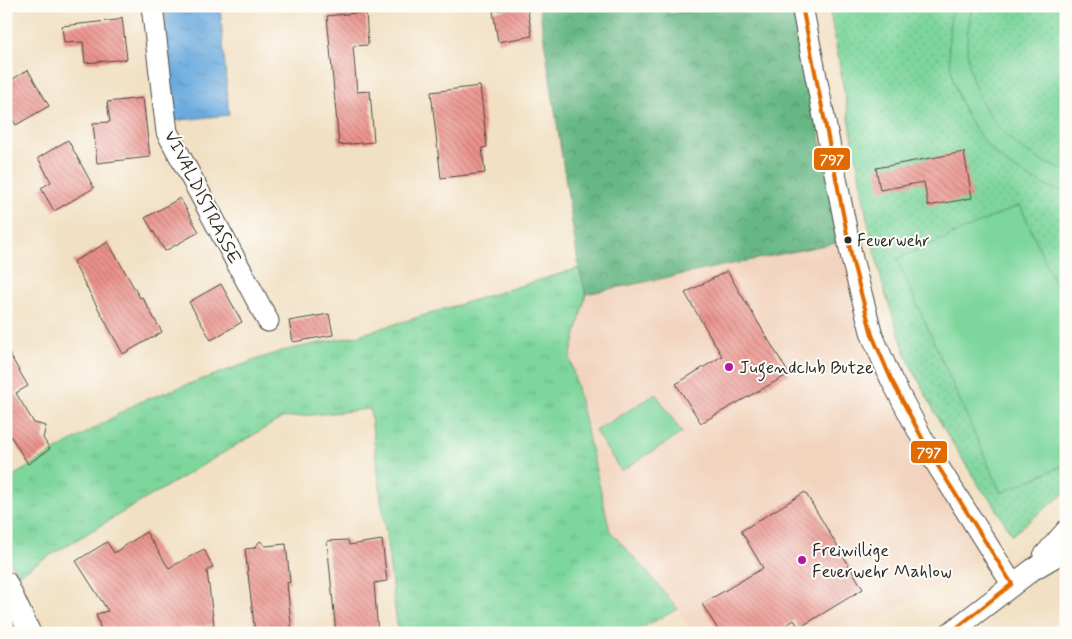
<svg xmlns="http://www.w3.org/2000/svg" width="1072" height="639" viewBox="0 0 1072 639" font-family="Mynerve,sans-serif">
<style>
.built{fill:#f2d4be}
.grass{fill:url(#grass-tufts);stroke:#548064}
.forest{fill:url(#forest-crowns);stroke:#487158}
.park{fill:url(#park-dots);stroke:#548064}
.pitch{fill:#7dd69c;stroke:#548064}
.water{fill:url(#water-ripples);stroke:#4b6a84}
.building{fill:url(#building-back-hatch)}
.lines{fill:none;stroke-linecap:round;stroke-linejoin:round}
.minor-casing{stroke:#494642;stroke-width:23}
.minor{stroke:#fff;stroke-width:21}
.bus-1-casing{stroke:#fdfcf7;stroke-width:8}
.bus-1{stroke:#e16b00;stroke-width:4}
.bus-dot{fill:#2b2b2b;stroke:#fdfcf7;stroke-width:2}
.poi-dot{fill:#b5179e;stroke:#fdfcf7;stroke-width:2}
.labels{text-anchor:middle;stroke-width:4;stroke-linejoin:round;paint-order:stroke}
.bus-label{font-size:17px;fill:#2b2b2b;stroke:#fdfcf7;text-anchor:start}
.street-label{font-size:18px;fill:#2b2b2b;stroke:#fdfcf7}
.poi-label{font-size:18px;fill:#2b2b2b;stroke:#fdfcf7;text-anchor:start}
.line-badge{stroke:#fdfcf7;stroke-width:2}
.badge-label{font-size:14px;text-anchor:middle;font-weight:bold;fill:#fff}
</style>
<defs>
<pattern id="grass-tufts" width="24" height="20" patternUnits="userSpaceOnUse" patternTransform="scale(1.25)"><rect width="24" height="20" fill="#7dd69c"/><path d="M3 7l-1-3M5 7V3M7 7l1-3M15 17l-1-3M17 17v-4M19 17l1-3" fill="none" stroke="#6cb887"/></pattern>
<pattern id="forest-crowns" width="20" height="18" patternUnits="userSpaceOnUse" patternTransform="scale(1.25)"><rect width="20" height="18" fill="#66b784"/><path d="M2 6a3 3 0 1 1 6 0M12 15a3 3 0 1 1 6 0" fill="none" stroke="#54956c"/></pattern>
<pattern id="park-dots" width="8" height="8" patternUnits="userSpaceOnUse" patternTransform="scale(1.25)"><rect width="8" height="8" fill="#7dd69c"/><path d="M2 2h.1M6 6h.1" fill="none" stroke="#6cb887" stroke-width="1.8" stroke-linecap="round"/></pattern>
<pattern id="water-ripples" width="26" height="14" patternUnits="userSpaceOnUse" patternTransform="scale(1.25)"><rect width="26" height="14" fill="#6baade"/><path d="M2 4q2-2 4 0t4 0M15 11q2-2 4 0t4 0" fill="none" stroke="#588bb4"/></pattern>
<pattern id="building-back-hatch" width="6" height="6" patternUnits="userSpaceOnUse" patternTransform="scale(1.25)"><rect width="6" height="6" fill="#eb928b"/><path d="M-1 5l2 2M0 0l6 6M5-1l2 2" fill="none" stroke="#bf7772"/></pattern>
</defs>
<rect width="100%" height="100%" fill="#fdfcf7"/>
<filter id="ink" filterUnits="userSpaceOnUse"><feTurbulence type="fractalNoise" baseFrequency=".02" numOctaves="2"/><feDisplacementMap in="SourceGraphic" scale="10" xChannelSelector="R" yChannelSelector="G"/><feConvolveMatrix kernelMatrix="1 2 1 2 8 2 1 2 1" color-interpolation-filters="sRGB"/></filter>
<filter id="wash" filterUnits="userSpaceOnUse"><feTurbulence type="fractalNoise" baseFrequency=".0096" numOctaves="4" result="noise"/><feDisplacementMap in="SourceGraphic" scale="20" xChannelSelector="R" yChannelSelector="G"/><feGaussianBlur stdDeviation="1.12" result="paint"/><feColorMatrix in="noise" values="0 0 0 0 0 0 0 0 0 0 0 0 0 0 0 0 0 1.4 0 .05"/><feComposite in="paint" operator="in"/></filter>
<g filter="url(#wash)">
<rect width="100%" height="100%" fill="#f1e0c3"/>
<polygon class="built" points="840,242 983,558 853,633 692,633 678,609 647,571 610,532 570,358 586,294"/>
<g class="grass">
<polygon points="667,6 728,6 668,16"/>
<polygon points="579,268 586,294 570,358 610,531 647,572 678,609 631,633 398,633 370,409 282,418 17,575 6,553 6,480 139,402 281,351 356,336"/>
</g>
<polygon class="forest" points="539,6 667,6 668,15 728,6 795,6 840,242 586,294 579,268"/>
<polygon class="park" points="829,6 1066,6 1066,492 1012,535 991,500 981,489 942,426 908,360 884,290 867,219"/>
<g class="pitch">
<path d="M953,6H972C970,18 967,32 967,44C968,104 1010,154 1066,171V192C982,171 934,89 953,6Z"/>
<polygon points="1020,205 1066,309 1066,464 1001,493 897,259"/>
<polygon points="656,394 682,433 621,471 595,431"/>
</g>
<polygon class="water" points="164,6 220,6 229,115 171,121"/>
<g id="blocks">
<g class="building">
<polygon points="527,6 532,36 498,42 493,11"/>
<polygon points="366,12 368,45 353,46 357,92 370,91 374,142 339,145 327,16"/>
<polygon points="122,17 127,59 85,63 83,42 64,43 62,26 117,20"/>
<polygon points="28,70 49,106 16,125 6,109 6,83"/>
<polygon points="480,86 487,147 482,148 485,173 441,178 431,92"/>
<polygon points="143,98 150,157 97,163 93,123 110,122 107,102"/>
<polygon points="68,140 94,188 54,211 41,188 51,182 38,158"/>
<polygon points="964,152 972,198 928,206 924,182 880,190 876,168"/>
<polygon points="180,198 199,232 165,251 145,218"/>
<polygon points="108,242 140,298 142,297 162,332 123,354 73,262"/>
<polygon points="727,271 789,374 701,423 676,384 722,356 685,293"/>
<polygon points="221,284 242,322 211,340 189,302"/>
<polygon points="329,314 333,335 293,342 289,321"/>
<polygon points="6,348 28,386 16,393 34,423 46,426 43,438 50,449 28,464 6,429"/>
<polygon points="805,492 863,589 799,628 794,620 774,633 720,633 702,604 763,568 741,531"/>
<polygon points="146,532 169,568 204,549 213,567 207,571 214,625 145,633 102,633 96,614 108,611 76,561 107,542 114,553"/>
<polygon points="348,540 349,545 382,540 387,581 374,583 378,633 336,633 327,541"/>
<polygon points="260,541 266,546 286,544 290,582 287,583 292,633 255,633 245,549 254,548"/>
</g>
</g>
</g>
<g filter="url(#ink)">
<use href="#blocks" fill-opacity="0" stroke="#494642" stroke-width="1"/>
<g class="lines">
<defs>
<g id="minor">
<polyline points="152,6 167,132 268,321"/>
<polyline points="802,6 852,259 872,335 891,379 931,455 1012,584"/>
<polyline points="1044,556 1066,531"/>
<polyline points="6,582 30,633"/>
<polyline points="950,633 1032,570 1066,550"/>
</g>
</defs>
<use href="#minor" class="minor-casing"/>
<use href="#minor" class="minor"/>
<defs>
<g id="bus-1">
<polyline points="802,6 852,259 872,335 891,379 931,455 1012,584"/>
<polyline points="950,633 1012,584"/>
</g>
</defs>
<use href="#bus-1" class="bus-1-casing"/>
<use href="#bus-1" class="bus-1"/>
</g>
</g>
<circle class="bus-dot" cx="848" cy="240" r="4.5"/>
<g class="poi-dot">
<circle cx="729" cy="367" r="5"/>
<circle cx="802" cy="560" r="5"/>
</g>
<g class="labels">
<g class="bus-label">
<text x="857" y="246">Feuerwehr</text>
</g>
<g class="street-label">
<text transform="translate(203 197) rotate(63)" y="6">VIVALDISTRASSE</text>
</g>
<g class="poi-label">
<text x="739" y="373">Jugendclub Butze</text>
<text x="812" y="556">Freiwillige<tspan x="812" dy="21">Feuerwehr Mahlow</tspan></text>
</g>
</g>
<g class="line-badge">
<rect x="813" y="147" width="38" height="24" rx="5" fill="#e16b00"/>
<rect x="910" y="440" width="38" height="24" rx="5" fill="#e16b00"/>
</g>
<g class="badge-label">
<text x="832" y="164">797</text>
<text x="929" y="457">797</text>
</g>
<rect width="1072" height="639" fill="none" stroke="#fdfcf7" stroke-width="25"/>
</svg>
